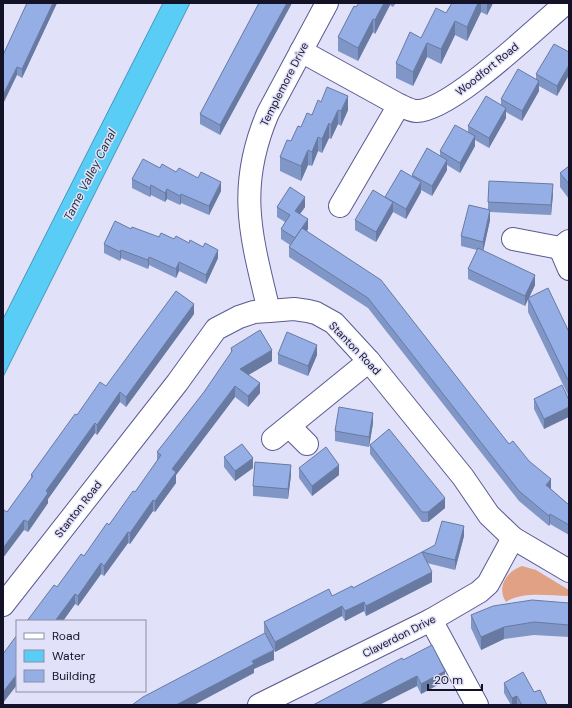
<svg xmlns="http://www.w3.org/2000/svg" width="572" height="708" viewBox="0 0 572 708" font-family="'DM Sans',sans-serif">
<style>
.green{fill:#e1a184}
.water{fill:#59cdf6;stroke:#4495b8}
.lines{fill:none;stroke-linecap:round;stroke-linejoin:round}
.minor-casing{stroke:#5c5a90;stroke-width:24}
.minor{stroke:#fff;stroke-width:22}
.wall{fill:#8096c6}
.shaded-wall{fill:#687aa1}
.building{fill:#95afe6;stroke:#687aa1}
.labels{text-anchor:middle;stroke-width:3;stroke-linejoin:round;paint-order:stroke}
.street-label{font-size:11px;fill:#131227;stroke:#e1e1fa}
.water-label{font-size:12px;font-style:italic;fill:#1c3038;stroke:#e1e1fa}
</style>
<rect width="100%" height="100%" fill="#e1e1fa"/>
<path class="green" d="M522,566L536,570L569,590V596C549,596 523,591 506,602C496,587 507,571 522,566Z"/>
<polygon class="water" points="163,3 190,3 3,377 3,319"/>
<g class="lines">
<defs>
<g id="minor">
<path d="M301,51L399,105C404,107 411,111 416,111C450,112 537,27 566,3"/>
<polyline points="340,206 399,105"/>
<polyline points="513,239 560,248"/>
<polyline points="569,241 560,248 569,269"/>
<path d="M269,311C251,236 236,188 268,113L327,3"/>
<polyline points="290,427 307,444"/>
<polyline points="273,439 369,361"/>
<polyline points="3,605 177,383 216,329 239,317 254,312 269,311 294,309 308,311 316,313 334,323 369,361 463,477 489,515 513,538 569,571"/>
<polyline points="431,620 477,705"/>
<polyline points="259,705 431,620 479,592 488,584 513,538"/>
</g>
</defs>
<use href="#minor" class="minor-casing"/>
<use href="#minor" class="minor"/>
</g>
<g class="wall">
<polygon points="57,3 22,78 17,75 3,55"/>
<polygon points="259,3 292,3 220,135 200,124 200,114"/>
<polygon points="359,3 396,3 393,7 390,5 375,34 373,32 358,61 338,51 338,37"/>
<polygon points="452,3 493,3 487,15 481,12 467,41 455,35 441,64 427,57 413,86 396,78 396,63 446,13"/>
<polygon points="569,52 557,96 539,86 539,91 522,121 506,112 506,118 489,148 475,140 475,146 460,173 447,165 447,170 432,196 421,190 421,192 406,219 393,212 376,242 355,230 355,220 412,177 412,175 440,155 440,151 468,132 468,126 501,105 501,99 536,79 536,74"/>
<polygon points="321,102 348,110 341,126 338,124 331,139 329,138 322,153 318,151 312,166 308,165 301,181 280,171 280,157 291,141 312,115"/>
<polygon points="569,166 569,199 560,187 560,173"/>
<polygon points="160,168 176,172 221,191 209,215 181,203 180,205 167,199 165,202 151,195 150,197 132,188 132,179"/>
<polygon points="553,194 551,215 490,212 490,220 483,251 535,285 529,298 569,332 569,394 568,395 528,312 528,298 525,306 468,279 468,269 477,250 461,246 461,236 488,210 488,202"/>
<polygon points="277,207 305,207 300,214 308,229 307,231 509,444 551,489 569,505 569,535 550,524 549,526 519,501 368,308 289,257 289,247 290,245 281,239 281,229 285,222 277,217"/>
<polygon points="131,229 159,237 174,239 218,258 206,284 179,271 176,278 149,265 148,269 121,258 120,261 104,253 104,244"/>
<polygon points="194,314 126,407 120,402 97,435 95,433 48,499 48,503 28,532 24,530 7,512 31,479 31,475 77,415"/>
<polygon points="231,348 272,361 248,375 260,393 248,407 235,397 176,475 176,483 155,512 153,511 130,544 128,543 104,576 101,574 78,606 75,604 63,621 27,621 84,556 135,492 157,461 157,452 204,392 231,353"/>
<polygon points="278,354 317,355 308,376 278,364"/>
<polygon points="534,399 569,400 544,429 534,409"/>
<polygon points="373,423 369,447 335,441 335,431"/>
<polygon points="370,445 445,508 428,522 422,522 370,454"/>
<polygon points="224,457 253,468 235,481 224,467"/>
<polygon points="299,468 339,475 312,496 299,478"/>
<polygon points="291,475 288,499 253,496 253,486"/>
<polygon points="464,536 455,570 427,563 432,582 366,616 364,611 345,621 342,616 275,652 264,632 264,622 332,596 353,588 422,554 422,552"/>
<polygon points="569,603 569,637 534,635 504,639 481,650 471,628 471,615"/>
<polygon points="403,660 445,681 421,694 417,686 379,705 313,705"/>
<polygon points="504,683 534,692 547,705 511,705 504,693"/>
</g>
<g class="shaded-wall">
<polygon points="53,3 57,3 22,78 22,69"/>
<polygon points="287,3 292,3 220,135 220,125"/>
<polygon points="384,3 390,3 390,5 375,34 375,20"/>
<polygon points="478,3 481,3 481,12 467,41 467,27"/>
<polygon points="487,3 493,3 487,15"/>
<polygon points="373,19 373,32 358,61 358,48"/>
<polygon points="455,21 455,35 441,64 441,49"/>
<polygon points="427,43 427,57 413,86 413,72"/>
<polygon points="569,65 569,75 557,96 557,86"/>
<polygon points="17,67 17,75 3,104 3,95"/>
<polygon points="539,81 539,91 522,121 522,111"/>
<polygon points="348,96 348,110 341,126 341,111"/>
<polygon points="506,108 506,118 489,148 489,138"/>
<polygon points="338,110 338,124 331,139 331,125"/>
<polygon points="329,123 329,138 322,153 322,139"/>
<polygon points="475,136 475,146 460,173 460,163"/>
<polygon points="318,137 318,151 312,166 312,152"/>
<polygon points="308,150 308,165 301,181 301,166"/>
<polygon points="447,160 447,170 432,196 432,186"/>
<polygon points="221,182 221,191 209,215 209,206"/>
<polygon points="421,182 421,192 406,219 406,209"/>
<polygon points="553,184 553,194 551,215 551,205"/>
<polygon points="151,185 151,195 150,197 150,188"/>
<polygon points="167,189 167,199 165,202 165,193"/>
<polygon points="181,194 181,203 180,205 180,196"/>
<polygon points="305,197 305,207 295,221 295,211"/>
<polygon points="393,202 393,212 376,242 376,232"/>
<polygon points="490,210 490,220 483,252 483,242"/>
<polygon points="308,219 308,229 295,248 295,238"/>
<polygon points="121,250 121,258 120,261 120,252"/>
<polygon points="218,250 218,258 206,284 206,275"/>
<polygon points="149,257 149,265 148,269 148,260"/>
<polygon points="179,262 179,271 176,278 176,269"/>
<polygon points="535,275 535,285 525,306 525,296"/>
<polygon points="194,304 194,314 126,407 126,397"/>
<polygon points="317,345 317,355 308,376 308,366"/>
<polygon points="272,350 272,361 240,380 240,369"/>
<polygon points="568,380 569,380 569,394 568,395"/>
<polygon points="260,383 260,393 248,407 248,396"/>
<polygon points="235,386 235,397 176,475 176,483 155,512 155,501 172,469"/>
<polygon points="120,392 120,402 97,435 97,425"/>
<polygon points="569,407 569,417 544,429 544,419"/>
<polygon points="373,413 373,423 369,447 369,437"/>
<polygon points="95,423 95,433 48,499 48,503 28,532 28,522 46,491"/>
<polygon points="253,458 253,468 235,481 235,471"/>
<polygon points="291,465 291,475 288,499 288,489"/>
<polygon points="339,465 339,475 312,496 312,486"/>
<polygon points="551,479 551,489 546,495 546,485"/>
<polygon points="445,498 445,508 428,522 428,512"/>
<polygon points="153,500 153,511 130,544 130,533"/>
<polygon points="550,514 550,524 549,526 549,516"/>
<polygon points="24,520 24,530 3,558 3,548"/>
<polygon points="464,526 464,536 455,570 455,560"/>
<polygon points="128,532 128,543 104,576 104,566"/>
<polygon points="101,563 101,574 78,606 78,596"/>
<polygon points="432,572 432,582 366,616 366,606"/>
<polygon points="75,594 75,604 63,621 55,621"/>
<polygon points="364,602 364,611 345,621 345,611"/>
<polygon points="342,606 342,616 275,652 275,642"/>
<polygon points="504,627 504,639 481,650 481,637"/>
<polygon points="274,650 274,660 254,669 254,673 194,705 176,705 252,661"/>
<polygon points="445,671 445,681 421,694 421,684"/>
<polygon points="17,674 17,685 3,703 3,692"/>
<polygon points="417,676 417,686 379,705 360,705"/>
<polygon points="517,696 517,705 512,705 512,698"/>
</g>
<g class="building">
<polygon points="27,3 53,3 22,69 17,67 3,95 3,55"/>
<polygon points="259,3 287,3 220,125 200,114"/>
<polygon points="359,3 384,3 375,20 373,19 358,48 338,37 354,6 356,7"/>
<polygon points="452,3 478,3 467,27 455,21 441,49 427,43 413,72 396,63 410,32 421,38 436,8 446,13"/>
<polygon points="554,44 569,52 569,65 557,86 536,74"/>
<polygon points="518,69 539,81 522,111 501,99"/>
<polygon points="327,87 348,96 341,111 338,110 331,125 329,123 322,139 318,137 312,152 308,150 301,166 280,157 287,140 291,141 298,126 301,127 307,113 312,115 318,100 321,102"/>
<polygon points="486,96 506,108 489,138 468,126"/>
<polygon points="455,125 475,136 460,163 440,151"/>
<polygon points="427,148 447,160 432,186 412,175"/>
<polygon points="143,159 160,168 162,164 176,172 179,168 198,178 201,172 221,182 209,206 181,194 180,196 167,189 165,193 151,185 150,188 132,179"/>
<polygon points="569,166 569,184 560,173"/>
<polygon points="401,170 421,182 406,209 385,197"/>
<polygon points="489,181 553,184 551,205 488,202"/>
<polygon points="290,187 305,197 295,211 308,219 295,238 281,229 290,215 277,207"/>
<polygon points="373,190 393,202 376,232 355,220"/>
<polygon points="469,205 490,210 483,242 461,236"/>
<polygon points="115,221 131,229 132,227 159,237 161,233 174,239 176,236 189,243 190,240 203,247 205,243 218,250 206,275 179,262 176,269 149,257 148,260 121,250 120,252 104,244"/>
<polygon points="302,228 381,280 509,444 513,441 529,461 551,479 546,485 569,505 569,525 550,514 549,516 519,491 368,298 289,247"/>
<polygon points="478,248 535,275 525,296 468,269"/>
<polygon points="548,288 569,332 569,380 568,380 528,298"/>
<polygon points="176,291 194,304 126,397 120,392 97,425 95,423 46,491 48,493 28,522 24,520 3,548 3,512 4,510 7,512 33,476 31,475 75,414 77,415 100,382 106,386"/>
<polygon points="260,330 272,350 240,369 260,383 248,396 235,386 172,469 176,472 155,501 153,500 130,533 128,532 104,566 101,563 78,596 75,594 55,621 27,621 54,585 57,587 81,554 84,556 107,523 109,525 133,491 135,492 161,455 157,452 204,392 232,351 231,348"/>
<polygon points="287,332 317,345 308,366 278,354"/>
<polygon points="562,385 569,400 569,407 544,419 534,399"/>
<polygon points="339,407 373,413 369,437 335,431"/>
<polygon points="389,429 445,498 428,512 422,512 370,445"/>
<polygon points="242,444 253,458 235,471 224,457"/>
<polygon points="326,447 339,465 312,486 299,468"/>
<polygon points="255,462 291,465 288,489 253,486"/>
<polygon points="442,521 464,526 455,560 422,552 435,545"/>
<polygon points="422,552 432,572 366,606 364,602 345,611 342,606 275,642 264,622 329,589 332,596 352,586 353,588"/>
<polygon points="532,600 569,603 569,625 534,622 504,627 481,637 471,615 493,606"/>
<polygon points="265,633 274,650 252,661 254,664 176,705 132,705 143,697"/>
<polygon points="17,635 17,674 3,692 3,654"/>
<polygon points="432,645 445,671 421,684 417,676 360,705 313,705 402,658 403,660"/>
<polygon points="523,672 534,692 540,690 547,705 522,705 517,696 512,698 504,683"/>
</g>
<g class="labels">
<g class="street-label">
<text transform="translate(487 69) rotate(-39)" y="4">Woodfort Road</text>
<text transform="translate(284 84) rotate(-63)" y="4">Templemore Drive</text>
<text transform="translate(355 348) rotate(46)" y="4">Stanton Road</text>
<text transform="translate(78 509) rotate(-52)" y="4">Stanton Road</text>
<text transform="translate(399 636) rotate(-27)" y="4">Claverdon Drive</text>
</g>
<g class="water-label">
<text transform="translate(90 175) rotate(-63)" y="4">Tame Valley Canal</text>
</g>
</g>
<rect width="572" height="708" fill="none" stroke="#131227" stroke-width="8"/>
<rect x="16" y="620" width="130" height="72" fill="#e1e1fa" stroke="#8f8ea6"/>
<rect x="24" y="633" width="20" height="6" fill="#ffffff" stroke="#8f8ea6"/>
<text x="52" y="640" font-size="12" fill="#131227">Road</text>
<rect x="24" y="650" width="20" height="12" fill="#59cdf6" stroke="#8f8ea6"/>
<text x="52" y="660" font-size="12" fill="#131227">Water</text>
<rect x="24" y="670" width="20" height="12" fill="#95afe6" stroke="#8f8ea6"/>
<text x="52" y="680" font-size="12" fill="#131227">Building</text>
<path d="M428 684v6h54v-6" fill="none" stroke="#131227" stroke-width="2"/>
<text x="434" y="684" font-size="12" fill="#131227" stroke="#e1e1fa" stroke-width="3" paint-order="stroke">20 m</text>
</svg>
